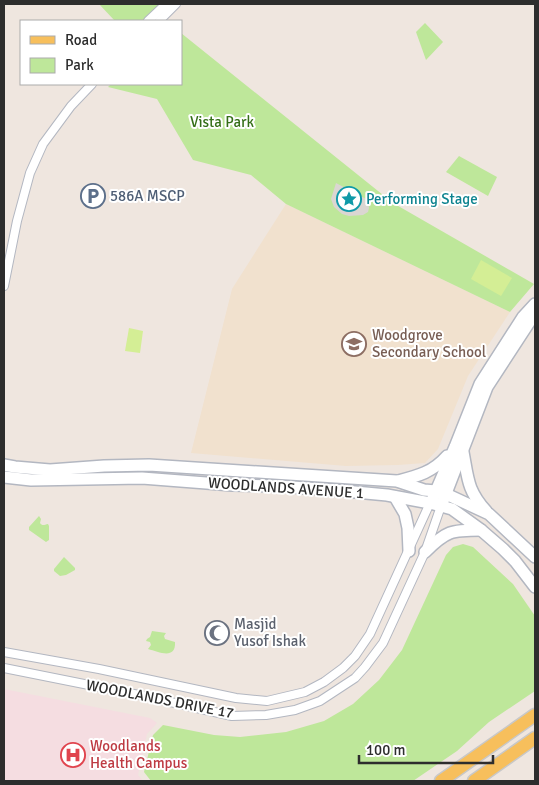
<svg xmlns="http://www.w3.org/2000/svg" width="539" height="785" viewBox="0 0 539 785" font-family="Signika,sans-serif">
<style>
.education{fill:#f1e1ce}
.medical{fill:#f5dde1}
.green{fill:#bee79a}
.pitch{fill:#d4ee95}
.plaza{fill:#dbd6d2}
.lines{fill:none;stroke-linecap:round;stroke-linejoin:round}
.street-casing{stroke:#b3b7c1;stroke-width:10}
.secondary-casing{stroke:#b3b7c1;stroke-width:14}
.primary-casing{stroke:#c8c8c8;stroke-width:15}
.street{stroke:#fff;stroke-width:8}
.secondary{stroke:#fff;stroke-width:11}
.primary{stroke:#f7bf5c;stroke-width:12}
.labels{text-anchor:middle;stroke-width:4;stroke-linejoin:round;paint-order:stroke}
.park-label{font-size:15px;fill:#356f18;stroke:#fff}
.service-label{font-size:15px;fill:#4e5e75;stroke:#fff;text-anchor:start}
.culture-label{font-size:15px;fill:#0d838f;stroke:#fff;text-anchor:start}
.education-label{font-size:15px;fill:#785e54;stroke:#fff;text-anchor:start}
.street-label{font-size:15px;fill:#2d2d2d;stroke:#fff}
.worship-label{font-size:15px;fill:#5b616d;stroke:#fff;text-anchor:start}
.health-label{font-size:15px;fill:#be3a42;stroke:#fff;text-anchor:start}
</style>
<rect width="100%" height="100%" fill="#efe6df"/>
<polygon class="education" points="286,204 510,312 468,376 438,449 425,463 398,465 346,466 191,453 232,289"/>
<polygon class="medical" points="4,689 150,718 157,723 147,734 138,775 143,781 4,781"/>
<g class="green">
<polygon points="99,4 165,4 148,21 115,21"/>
<polygon points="425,23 443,42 426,60 416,32"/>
<polygon points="181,33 393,203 534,284 510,312 286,204 251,175 193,160 157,99 108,87 111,84 181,84"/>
<polygon points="459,156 497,177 488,196 446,172"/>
<path d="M39,516L41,519L40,523C42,526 44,525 48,524L49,526V540L46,542L29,530V527Z"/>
<polygon points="463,544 473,547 513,584 535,616 535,691 489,722 457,751 413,781 151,781 144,772 153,735 163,725 214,735 240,737 286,732 324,721 353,704 379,680 402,650 446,555 453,547"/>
<polygon points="64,557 75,568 75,570 66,575 60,576 54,571 54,569"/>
<path d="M152,631L166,633L164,636L165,639L175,642C176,660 159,652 148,649L151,645L150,642L146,641L147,639L150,637Z"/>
</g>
<g class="pitch">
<polygon points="481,260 512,278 501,296 471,279"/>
<polygon points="129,328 143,331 140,353 125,351"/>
</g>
<polygon class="plaza" points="336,183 368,200 369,208 368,212 363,215 349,216 342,214 334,207 331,199"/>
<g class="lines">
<defs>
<g id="street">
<polyline points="148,21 166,4"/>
<polyline points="159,21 176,4"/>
<polyline points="4,286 17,221 30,173 43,144 71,106 92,84"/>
<polyline points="4,652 99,669 236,698 267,701 305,692 324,682 343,668 355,656 370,634 430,503"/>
<polyline points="4,668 144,696 232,716 266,715 295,710 320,701 355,678 365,667 383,643 425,552 441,506"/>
</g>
<g id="secondary">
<path d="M463,452C468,478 467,490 486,511"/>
<polyline points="4,465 15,467 50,470 104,466 149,465 397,481 424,490 436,491 446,494 489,514 535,557"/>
<polyline points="4,477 31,480 142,478 232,485 278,486 334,490 387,495 430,503 452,509 481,530 503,549 515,561 535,587"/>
<path d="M398,481C418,476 433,472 447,456"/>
<polyline points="395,497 405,514 408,528 409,551"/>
<polyline points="433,498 455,447 480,384 523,317 535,304"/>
<polyline points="443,501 487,387 530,321 535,316"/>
<path d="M425,552C446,531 451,530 481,530"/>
</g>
<g id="primary">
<polyline points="441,781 535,715"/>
<polyline points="474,781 535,738"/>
</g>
</defs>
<use href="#street" class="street-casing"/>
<use href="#secondary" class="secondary-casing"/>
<use href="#primary" class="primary-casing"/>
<use href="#street" class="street"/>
<use href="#secondary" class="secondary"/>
<use href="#primary" class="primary"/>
</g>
<defs>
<symbol id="parking-ring" viewBox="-11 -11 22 22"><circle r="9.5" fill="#fff" stroke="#5c6f8a" stroke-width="1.5"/><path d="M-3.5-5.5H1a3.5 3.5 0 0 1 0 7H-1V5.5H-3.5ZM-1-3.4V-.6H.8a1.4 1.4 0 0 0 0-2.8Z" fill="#5c6f8a"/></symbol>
<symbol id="sight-ring" viewBox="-11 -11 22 22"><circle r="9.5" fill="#fff" stroke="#0f9aa8" stroke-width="1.5"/><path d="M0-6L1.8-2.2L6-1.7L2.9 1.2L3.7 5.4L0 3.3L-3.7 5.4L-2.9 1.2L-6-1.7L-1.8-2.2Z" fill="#0f9aa8"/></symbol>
<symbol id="school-ring" viewBox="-11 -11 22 22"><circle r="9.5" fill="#fff" stroke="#8d6e63" stroke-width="1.5"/><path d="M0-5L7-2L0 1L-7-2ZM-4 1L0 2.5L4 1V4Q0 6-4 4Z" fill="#8d6e63"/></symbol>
<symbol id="mosque-ring" viewBox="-11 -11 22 22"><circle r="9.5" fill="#fff" stroke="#6b7280" stroke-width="1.5"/><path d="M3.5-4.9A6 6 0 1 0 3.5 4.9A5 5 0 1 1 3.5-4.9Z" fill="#6b7280"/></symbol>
<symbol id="hospital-ring" viewBox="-11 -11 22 22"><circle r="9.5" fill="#fff" stroke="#e0444e" stroke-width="1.5"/><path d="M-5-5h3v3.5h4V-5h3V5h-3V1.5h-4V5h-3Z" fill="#e0444e"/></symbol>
</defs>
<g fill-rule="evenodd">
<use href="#parking-ring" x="79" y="182" width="28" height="28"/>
<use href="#sight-ring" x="335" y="185" width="28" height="28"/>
<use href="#school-ring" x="340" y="330" width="28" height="28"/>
<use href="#mosque-ring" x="203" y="619" width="28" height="28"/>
<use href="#hospital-ring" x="59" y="741" width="28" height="28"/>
</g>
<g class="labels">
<g class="park-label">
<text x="222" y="127">Vista Park</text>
</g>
<g class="service-label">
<text x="110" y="201">586A MSCP</text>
</g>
<g class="culture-label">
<text x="366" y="204">Performing Stage</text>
</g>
<g class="education-label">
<text x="372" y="340">Woodgrove<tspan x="372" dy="17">Secondary School</tspan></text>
</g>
<g class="street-label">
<text transform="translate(286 488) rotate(4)" y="5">WOODLANDS AVENUE 1</text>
<text transform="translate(160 699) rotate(11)" y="5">WOODLANDS DRIVE 17</text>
</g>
<g class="worship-label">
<text x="234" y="629">Masjid<tspan x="234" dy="17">Yusof Ishak</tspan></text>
</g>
<g class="health-label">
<text x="90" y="751">Woodlands<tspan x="90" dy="17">Health Campus</tspan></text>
</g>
</g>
<rect width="539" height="785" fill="none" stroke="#2d2d2d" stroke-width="10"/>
<rect x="20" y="20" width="162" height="65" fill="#ffffff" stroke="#ababab"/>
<rect x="30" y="36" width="25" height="8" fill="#f7bf5c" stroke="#ababab"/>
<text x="65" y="45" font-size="15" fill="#2d2d2d">Road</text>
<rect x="30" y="58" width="25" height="15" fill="#bee79a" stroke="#ababab"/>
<text x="65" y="70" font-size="15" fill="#2d2d2d">Park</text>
<path d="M359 755v8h134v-8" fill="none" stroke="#2d2d2d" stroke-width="2.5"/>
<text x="366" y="755" font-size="15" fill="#2d2d2d" stroke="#ffffff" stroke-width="4" paint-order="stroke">100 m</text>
</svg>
